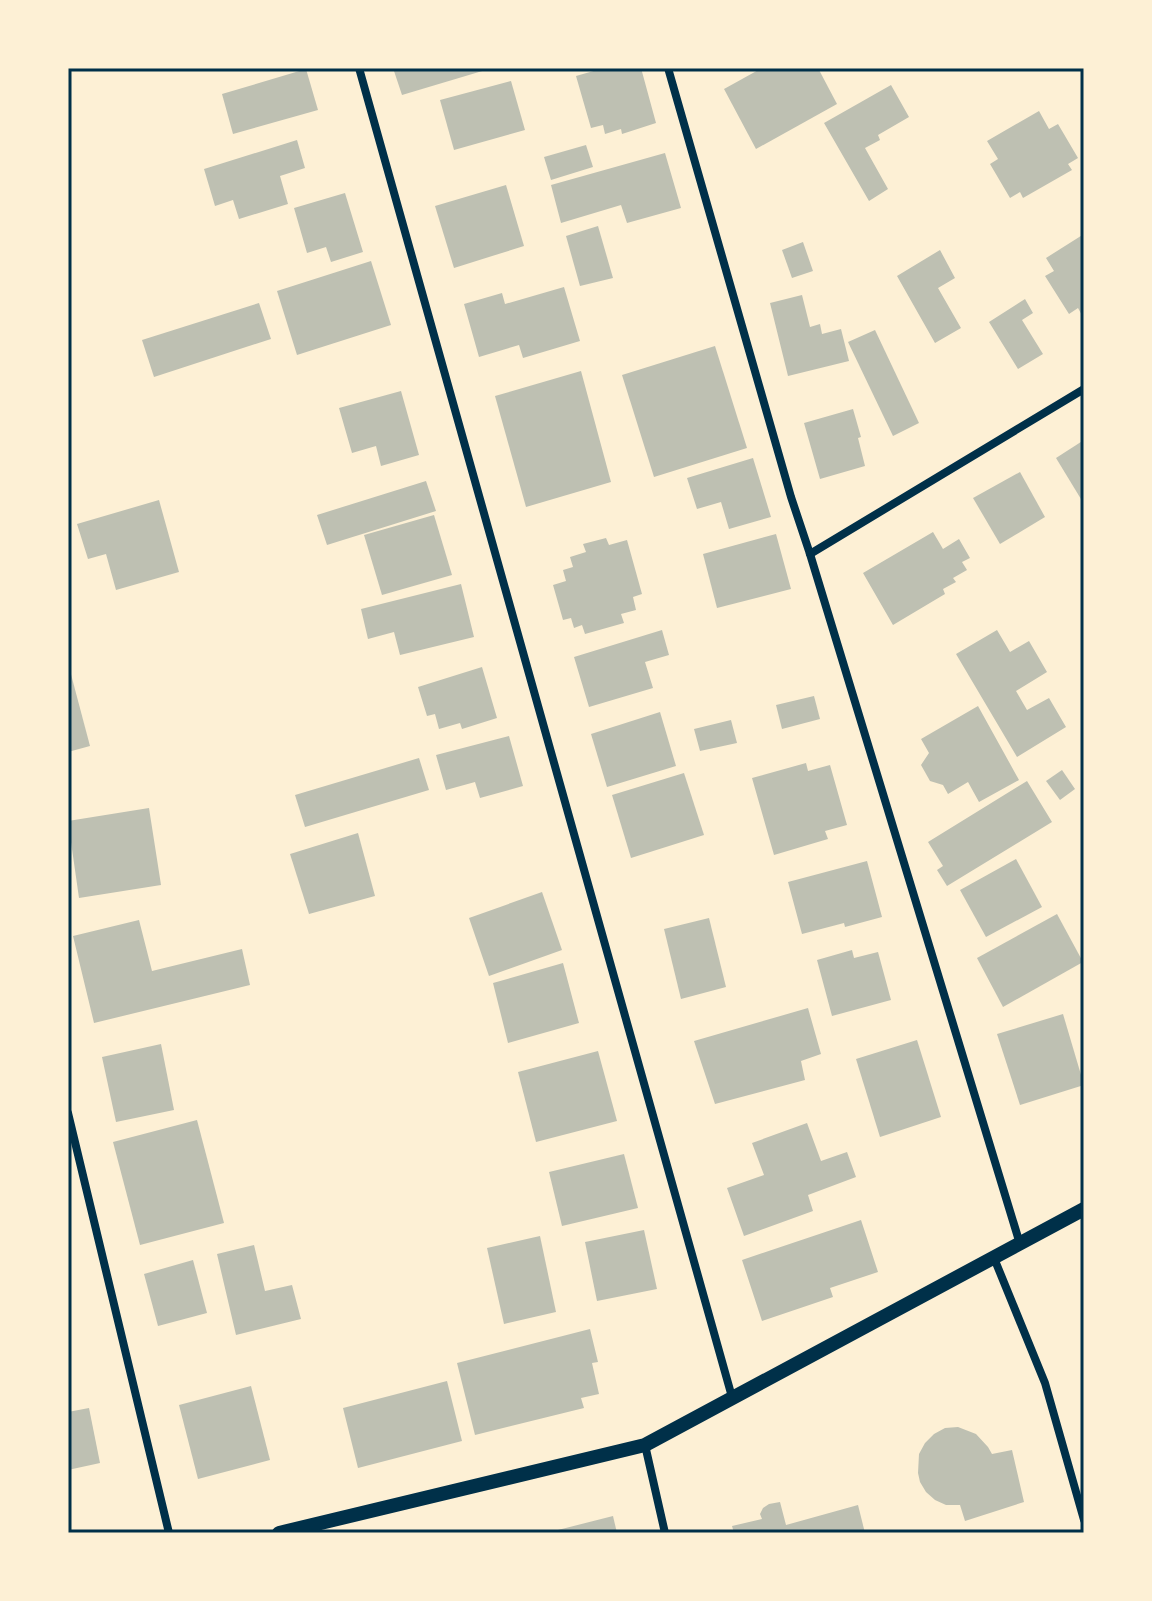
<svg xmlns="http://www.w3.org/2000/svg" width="1152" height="1601" viewBox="0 0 1152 1601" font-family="Merriweather,serif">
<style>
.building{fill:#bec0b2}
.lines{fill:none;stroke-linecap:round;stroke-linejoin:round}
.minor{stroke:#003049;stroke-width:8}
.tertiary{stroke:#003049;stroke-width:14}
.neatline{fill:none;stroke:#003049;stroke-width:3}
</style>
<rect width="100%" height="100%" fill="#fdf0d5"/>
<g class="building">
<polygon points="393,68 489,68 489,69 402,95"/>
<polygon points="604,68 641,68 656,123 622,134 621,129 605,134 603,125 591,128 576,76"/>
<polygon points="762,68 818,68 837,104 756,149 724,89"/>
<polygon points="306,69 318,110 233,134 222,94"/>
<polygon points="511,81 525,130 454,150 440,100"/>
<polygon points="891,85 909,117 878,135 880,140 865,148 888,189 869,201 824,123"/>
<polygon points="1039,111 1049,129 1058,124 1078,158 1068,164 1072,170 1023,198 1020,192 1010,198 990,164 998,159 987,141"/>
<polygon points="297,140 305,168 280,176 288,204 239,219 233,200 215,206 204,169"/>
<polygon points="586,145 593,167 551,180 544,157"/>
<polygon points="665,153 681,208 627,223 621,205 561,223 551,185"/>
<polygon points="506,185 524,246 454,268 435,206"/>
<polygon points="345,193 363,252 331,262 326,247 307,253 294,208"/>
<polygon points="598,226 613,278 580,286 566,236"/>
<polygon points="1084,234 1084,319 1078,308 1069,314 1045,276 1054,271 1046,258"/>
<polygon points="803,242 813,271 792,278 782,250"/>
<polygon points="940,250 955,278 938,288 961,328 935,343 897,276"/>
<polygon points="371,261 391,325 297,355 277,291"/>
<polygon points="564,287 580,341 523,358 519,345 479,357 464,304 502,293 505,304"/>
<polygon points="802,295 810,327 820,324 822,334 841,329 849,361 788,376 770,303"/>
<polygon points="1025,299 1033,313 1022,320 1043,354 1018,369 989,322"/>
<polygon points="259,303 271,339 154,377 142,340"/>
<polygon points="875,330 919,423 893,436 848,342"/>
<polygon points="715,346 747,448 654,477 622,375"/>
<polygon points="581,371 611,482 526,507 495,396"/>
<polygon points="401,391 419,455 381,466 376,446 352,453 339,408"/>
<polygon points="853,409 861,437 858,438 865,466 820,479 804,423"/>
<polygon points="1084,440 1084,504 1056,458"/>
<polygon points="753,458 771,517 729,529 721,502 697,509 687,478"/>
<polygon points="1020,472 1045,517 1000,544 973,498"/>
<polygon points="426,481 436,511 327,545 317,515"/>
<polygon points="159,500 179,572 116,590 106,554 88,559 77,524"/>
<polygon points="434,515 452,575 382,595 364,535"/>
<polygon points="933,532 943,549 959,539 970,558 962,562 967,570 953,578 956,582 943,589 945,594 893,625 863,573"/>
<polygon points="776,534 791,589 717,608 703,554"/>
<polygon points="606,538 609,545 627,540 642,594 633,597 636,610 621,614 624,623 585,634 582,625 574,628 571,618 563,620 553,585 566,581 563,570 573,567 570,557 586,552 583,544"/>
<polygon points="461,584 474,637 400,655 394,632 368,639 361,609"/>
<polygon points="662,630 669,655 645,662 653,688 589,707 574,657"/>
<polygon points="997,630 1010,652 1029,641 1047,672 1016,691 1027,710 1049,698 1066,727 1017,757 956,654"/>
<polygon points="68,663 90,746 68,752"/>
<polygon points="482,667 497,718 462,729 460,723 439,729 435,714 427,716 418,687"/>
<polygon points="814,696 820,719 782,729 776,705"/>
<polygon points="978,706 1019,780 979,802 968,782 948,794 943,785 930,781 921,765 929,753 921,739"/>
<polygon points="660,712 676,766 607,787 591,734"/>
<polygon points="731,720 737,743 700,751 694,729"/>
<polygon points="509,736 523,786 480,798 475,782 446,790 436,755"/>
<polygon points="419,758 429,790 305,827 295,795"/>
<polygon points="806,763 808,771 830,765 847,825 825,831 828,839 774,855 752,778"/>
<polygon points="1062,770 1075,789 1060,800 1046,781"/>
<polygon points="684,773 704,835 631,858 612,795"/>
<polygon points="1027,781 1052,822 947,886 937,870 943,866 928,842"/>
<polygon points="149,808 161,885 79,898 68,821"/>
<polygon points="358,833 375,896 309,914 290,854"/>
<polygon points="1016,859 1042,907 986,937 960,890"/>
<polygon points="867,861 882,917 845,927 844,923 802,934 788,882"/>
<polygon points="542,892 562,950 489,976 469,918"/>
<polygon points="1057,914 1083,962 1003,1007 977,958"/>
<polygon points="709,918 726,987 681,999 664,929"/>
<polygon points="139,920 152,971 242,949 250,985 94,1023 73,936"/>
<polygon points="852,950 854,958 878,952 891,1000 832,1016 817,960"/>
<polygon points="563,963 579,1023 508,1043 493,983"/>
<polygon points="808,1008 821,1054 801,1061 805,1080 715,1104 694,1041"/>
<polygon points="1063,1014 1084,1085 1020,1105 997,1034"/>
<polygon points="917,1040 941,1117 880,1137 856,1059"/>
<polygon points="161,1044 174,1110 116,1122 102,1057"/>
<polygon points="598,1051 617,1121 536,1142 518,1072"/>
<polygon points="197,1120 224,1223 140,1245 113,1142"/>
<polygon points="807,1123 821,1161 847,1152 856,1177 808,1195 813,1211 744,1236 727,1188 764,1175 752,1143"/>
<polygon points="624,1154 638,1208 562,1226 549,1172"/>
<polygon points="861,1220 878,1272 830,1288 833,1297 762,1321 742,1260"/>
<polygon points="644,1230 657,1289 597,1301 585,1242"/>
<polygon points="540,1236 556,1312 504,1324 487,1248"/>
<polygon points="254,1245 265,1291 292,1285 301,1319 236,1335 217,1254"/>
<polygon points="193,1260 207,1313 158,1326 144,1274"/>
<polygon points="590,1329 598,1362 592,1363 599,1394 581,1398 584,1408 475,1435 457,1363"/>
<polygon points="447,1381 462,1441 358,1468 343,1408"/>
<polygon points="251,1386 270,1460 198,1479 179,1405"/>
<polygon points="89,1408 100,1463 68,1470 68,1412"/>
<polygon points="958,1427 976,1434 988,1447 992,1454 1012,1450 1024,1502 965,1521 960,1505 946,1505 935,1500 926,1492 920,1482 918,1473 919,1454 925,1443 934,1434 945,1428"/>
<polygon points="780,1502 786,1525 858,1505 865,1533 734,1533 732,1526 762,1519 760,1514 763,1508 769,1504"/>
<polygon points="613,1516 617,1533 551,1533 550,1532"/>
</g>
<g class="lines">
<g class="minor">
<polyline points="359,68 732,1397"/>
<polyline points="668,68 791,497 810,554 1020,1244"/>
<polyline points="810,554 1084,389"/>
<polyline points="68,1113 169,1533"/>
<polyline points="994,1258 1045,1383 1084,1520"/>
<polyline points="645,1445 665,1533"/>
</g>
<polyline class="tertiary" points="279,1533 645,1445 1084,1209"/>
</g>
<rect width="1152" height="1601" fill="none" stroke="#fdf0d5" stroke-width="140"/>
<rect x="70" y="70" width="1012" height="1461" class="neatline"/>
</svg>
